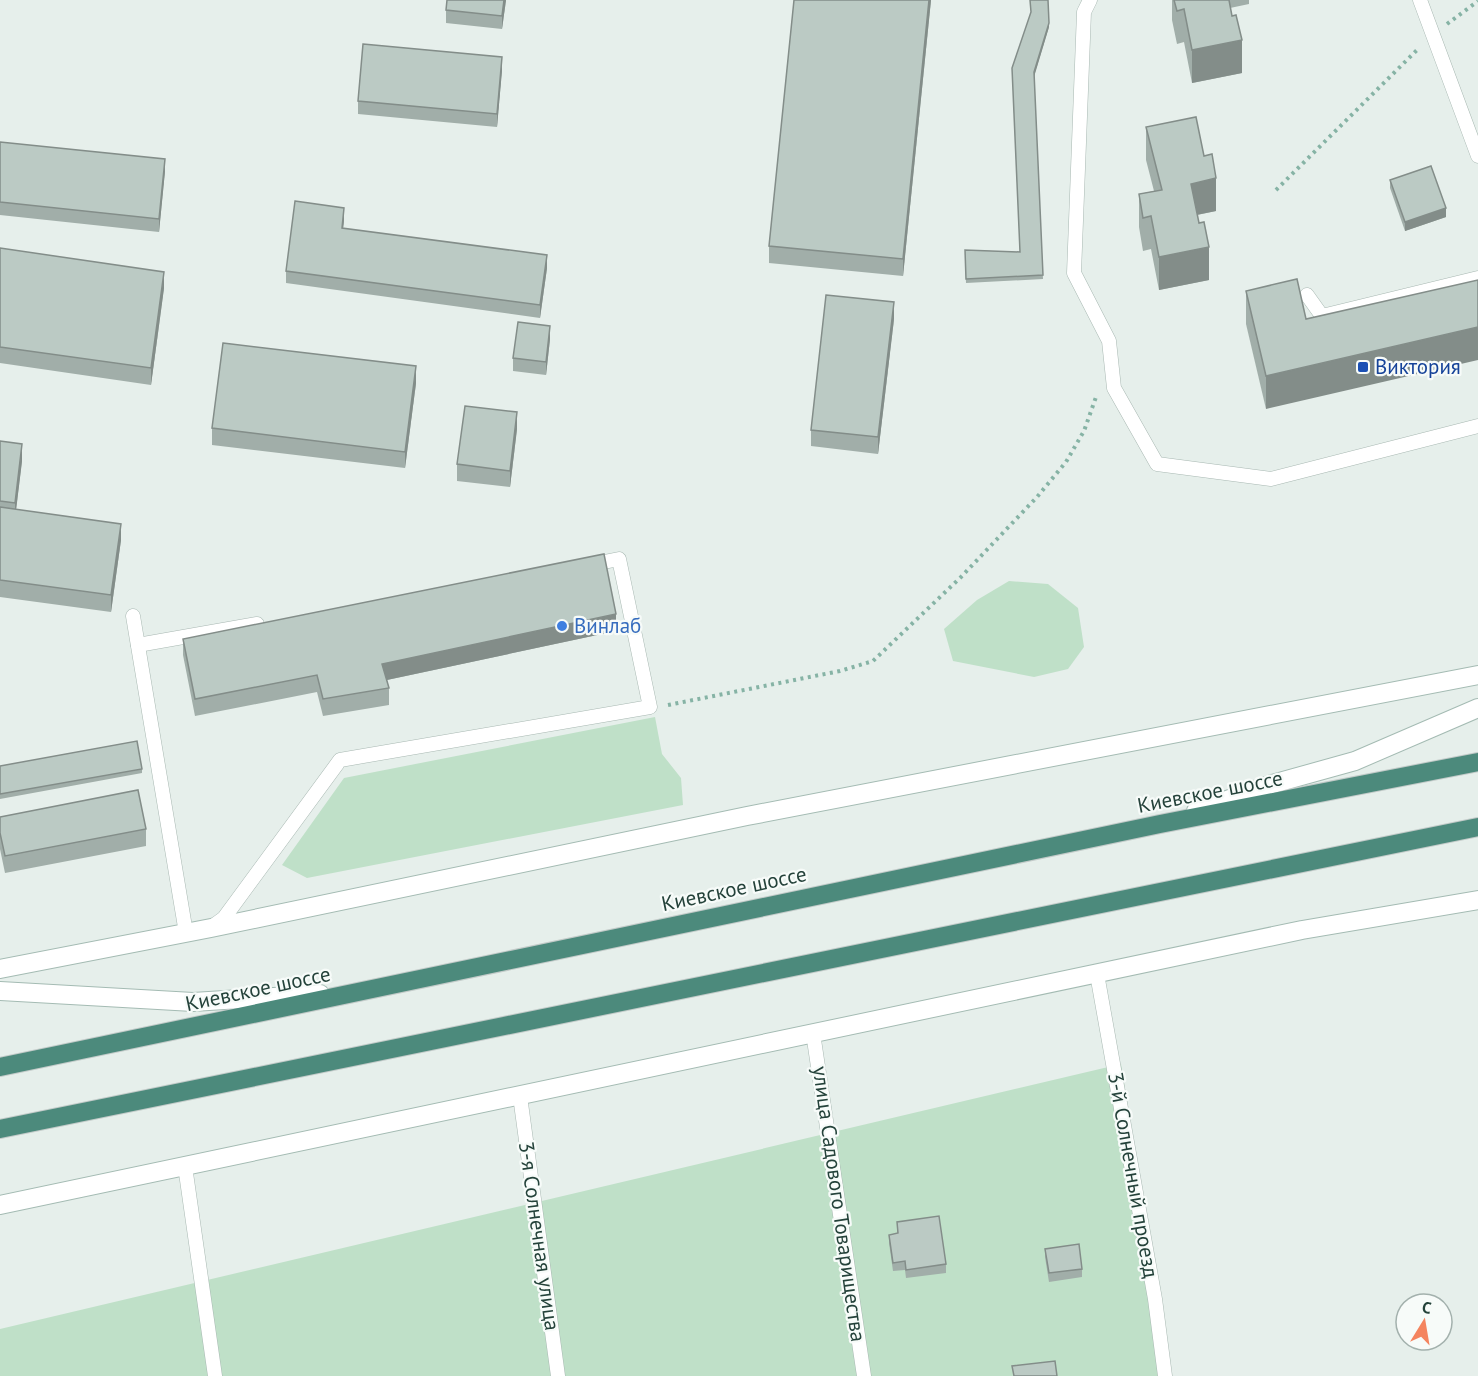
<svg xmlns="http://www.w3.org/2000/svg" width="1478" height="1376" viewBox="0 0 1478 1376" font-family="'PT Sans',sans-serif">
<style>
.green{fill:#bfe0c8}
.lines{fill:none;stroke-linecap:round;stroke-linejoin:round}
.service-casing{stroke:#a8b8b2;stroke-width:15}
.secondary-casing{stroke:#a4bbb3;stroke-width:20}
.trunk-casing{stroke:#c2cac8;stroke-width:20}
.path{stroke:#86b3a5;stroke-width:4;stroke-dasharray:3 4.5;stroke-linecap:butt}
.service{stroke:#fff;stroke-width:14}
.secondary{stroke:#fff;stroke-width:18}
.trunk{stroke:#4c8a7c;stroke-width:18}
.wall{fill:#a1aea9}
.shaded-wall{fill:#838d89}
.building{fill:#bbcac4;stroke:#838d89;stroke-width:1.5}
.transit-dot{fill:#1a4fb4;stroke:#f7fbf9;stroke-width:2}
.shop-dot{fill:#3f7fe0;stroke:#f7fbf9;stroke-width:2}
.labels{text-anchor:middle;stroke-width:4.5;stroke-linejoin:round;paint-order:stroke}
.transit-label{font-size:21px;fill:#164399;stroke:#f7fbf9;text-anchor:start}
.shop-label{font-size:21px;fill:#366cbe;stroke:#f7fbf9;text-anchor:start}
.street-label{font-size:21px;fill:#24423a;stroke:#f7fbf9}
</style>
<rect width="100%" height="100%" fill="#e6efeb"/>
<g class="green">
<polygon points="1009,581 1048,584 1078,608 1084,647 1068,669 1034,677 953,661 944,629 977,600"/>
<polygon points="655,717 662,754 681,778 683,805 307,878 282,865 344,778"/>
<polygon points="1121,1064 1171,1376 0,1376 0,1329"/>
</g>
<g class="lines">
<defs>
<g id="service">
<polyline points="1090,0 1084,12 1074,273 1109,341 1114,388 1157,464 1271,479 1478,426"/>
<polyline points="1420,0 1478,156"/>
<polyline points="1307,295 1322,316 1478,278"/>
<polyline points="133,616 186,933"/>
<polyline points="138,645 257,624"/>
<polyline points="213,926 224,918 340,760 650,707 619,559 589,565"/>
<polyline points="1097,974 1155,1299 1165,1376"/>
<polyline points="813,1033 864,1376"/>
<polyline points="520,1096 558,1376"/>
<polyline points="185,1166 215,1376"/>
</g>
<g id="secondary">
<polyline points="1196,811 1272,784 1355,761 1478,708"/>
<polyline points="0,969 211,928 747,816 1478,675"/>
<polyline points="0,991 193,1002 320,994"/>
<polyline points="0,1205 1302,930 1478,900"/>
</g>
<g id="trunk">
<polyline points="0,1067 1160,824 1478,762"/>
<polyline points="0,1129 1478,827"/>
</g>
</defs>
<use href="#service" class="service-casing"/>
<use href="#secondary" class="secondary-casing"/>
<use href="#trunk" class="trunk-casing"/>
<g class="path">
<polyline points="1447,24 1478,1"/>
<polyline points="1276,190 1419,48"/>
<polyline points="668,705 840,671 873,661 961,577 1037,497 1066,462 1084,431 1096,397"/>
</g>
<use href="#service" class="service"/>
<use href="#secondary" class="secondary"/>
<use href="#trunk" class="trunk"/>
</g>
<g class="wall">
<polygon points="506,0 502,29 446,23 446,10"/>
<polygon points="794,0 931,0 903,276 769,263 769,246"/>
<polygon points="1172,0 1249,0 1249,4 1230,8 1242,73 1192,83 1184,42 1177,44 1172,20"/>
<polygon points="1049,27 1034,76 1043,279 966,283 965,250 1020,252 1012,68"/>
<polygon points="502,70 497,127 358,114 358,101"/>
<polygon points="1146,127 1216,211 1197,215 1209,280 1159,290 1151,249 1143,251 1139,227 1139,194 1154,191 1146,160"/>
<polygon points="0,142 165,171 159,232 0,215"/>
<polygon points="1390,180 1446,217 1405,231 1390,188"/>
<polygon points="344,220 343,228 547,268 540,318 286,283 286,271"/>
<polygon points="0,248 164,288 151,385 0,363"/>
<polygon points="1297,279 1266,409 1246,324 1246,291"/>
<polygon points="894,319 878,454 811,446 811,430"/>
<polygon points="550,339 546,375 513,371 513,358"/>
<polygon points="416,383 405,468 212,445 212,428"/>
<polygon points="517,429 510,487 457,481 457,464"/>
<polygon points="0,441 22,461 16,509 121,540 111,612 0,597"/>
<polygon points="616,631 387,680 389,688 389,705 323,716 317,692 195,716 183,655 183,639"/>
<polygon points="0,766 142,769 142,773 0,799"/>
<polygon points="0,817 146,829 146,846 5,873 0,849"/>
<polygon points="897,1222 946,1264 946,1273 906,1278 905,1270 893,1271 889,1243 889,1235 897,1234"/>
<polygon points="1045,1249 1082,1269 1082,1277 1049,1282 1045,1257"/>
</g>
<g class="shaded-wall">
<polygon points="504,0 506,0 502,29 502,16"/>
<polygon points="929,0 931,0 903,276 903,259"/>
<polygon points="1049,23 1049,27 1034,77 1034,72"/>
<polygon points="1242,40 1242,73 1192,83 1192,50"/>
<polygon points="502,57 502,70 497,127 497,114"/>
<polygon points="165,159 165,171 159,232 159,219"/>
<polygon points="1216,178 1216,211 1191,216 1191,184"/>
<polygon points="344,208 344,220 342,240 342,228"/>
<polygon points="1446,208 1446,217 1405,231 1405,222"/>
<polygon points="1209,247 1209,280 1159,290 1159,257"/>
<polygon points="547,255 547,268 540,318 540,305"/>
<polygon points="164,272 164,288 151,385 151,368"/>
<polygon points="894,302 894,319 878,454 878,437"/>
<polygon points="550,326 550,339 546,375 546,362"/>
<polygon points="1478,327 1478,360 1266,409 1266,376"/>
<polygon points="416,366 416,383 405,468 405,452"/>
<polygon points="517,412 517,429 510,487 510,471"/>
<polygon points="22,444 22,461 15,519 15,503"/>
<polygon points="121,524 121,540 111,612 111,595"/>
<polygon points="616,614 616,631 382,681 382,664"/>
</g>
<g class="building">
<polygon points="447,0 504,0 502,16 446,10"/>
<polygon points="794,0 929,0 903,259 769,246"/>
<polygon points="1030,0 1048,0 1049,23 1034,72 1043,275 966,279 965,250 1020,252 1012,68 1031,12"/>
<polygon points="1174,0 1229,0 1232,16 1236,15 1242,40 1192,50 1184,9 1177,11"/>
<polygon points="363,44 502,57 497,114 358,101"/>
<polygon points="1196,117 1204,156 1212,154 1216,178 1191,184 1199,223 1204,222 1209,247 1159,257 1151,216 1143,218 1139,194 1162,190 1146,127"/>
<polygon points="0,142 165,159 159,219 0,202"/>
<polygon points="1431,166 1446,208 1405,222 1390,180"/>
<polygon points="295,201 344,208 342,228 547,255 540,305 286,271"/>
<polygon points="0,248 164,272 151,368 0,347"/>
<polygon points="1297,279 1306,319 1478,280 1478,327 1266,376 1246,291"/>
<polygon points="826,295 894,302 878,437 811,430"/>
<polygon points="518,322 550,326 546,362 513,358"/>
<polygon points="223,343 416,366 405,452 212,428"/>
<polygon points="465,406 517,412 510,471 457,464"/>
<polygon points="0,441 22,444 15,503 0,501"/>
<polygon points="0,507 121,524 111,595 0,580"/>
<polygon points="604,554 616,614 382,664 389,688 323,699 317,675 195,699 183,639"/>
<polygon points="137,741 142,769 0,794 0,766"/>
<polygon points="138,790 146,829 5,856 0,833 0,817"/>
<polygon points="939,1216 946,1264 906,1270 905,1261 893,1263 889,1235 898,1233 897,1222"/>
<polygon points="1079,1244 1082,1269 1049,1273 1045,1249"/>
<polygon points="1055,1361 1057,1376 1014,1376 1012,1366"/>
</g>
<rect class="transit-dot" x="1357" y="361" width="12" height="12" rx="3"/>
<circle class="shop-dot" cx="562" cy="626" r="6"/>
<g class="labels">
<g class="transit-label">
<text x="1375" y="374">Виктория</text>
</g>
<g class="shop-label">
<text x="574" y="633">Винлаб</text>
</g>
<g class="street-label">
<text transform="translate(1210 792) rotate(-11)" y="7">Киевское шоссе</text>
<text transform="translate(734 889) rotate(-12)" y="7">Киевское шоссе</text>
<text transform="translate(258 989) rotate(-12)" y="7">Киевское шоссе</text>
<text transform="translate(1133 1175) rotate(80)" y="7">3-й Солнечный проезд</text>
<text transform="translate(839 1204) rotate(82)" y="7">улица Садового Товарищества</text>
<text transform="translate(539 1236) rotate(82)" y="7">3-я Солнечная улица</text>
</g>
</g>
<g transform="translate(1424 1322) rotate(11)"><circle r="28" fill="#f7fbf9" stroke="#a3b1ad" stroke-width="1.5"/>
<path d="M0-4.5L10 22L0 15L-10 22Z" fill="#f4845f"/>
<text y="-9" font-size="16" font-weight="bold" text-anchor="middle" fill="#24423a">С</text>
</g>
</svg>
